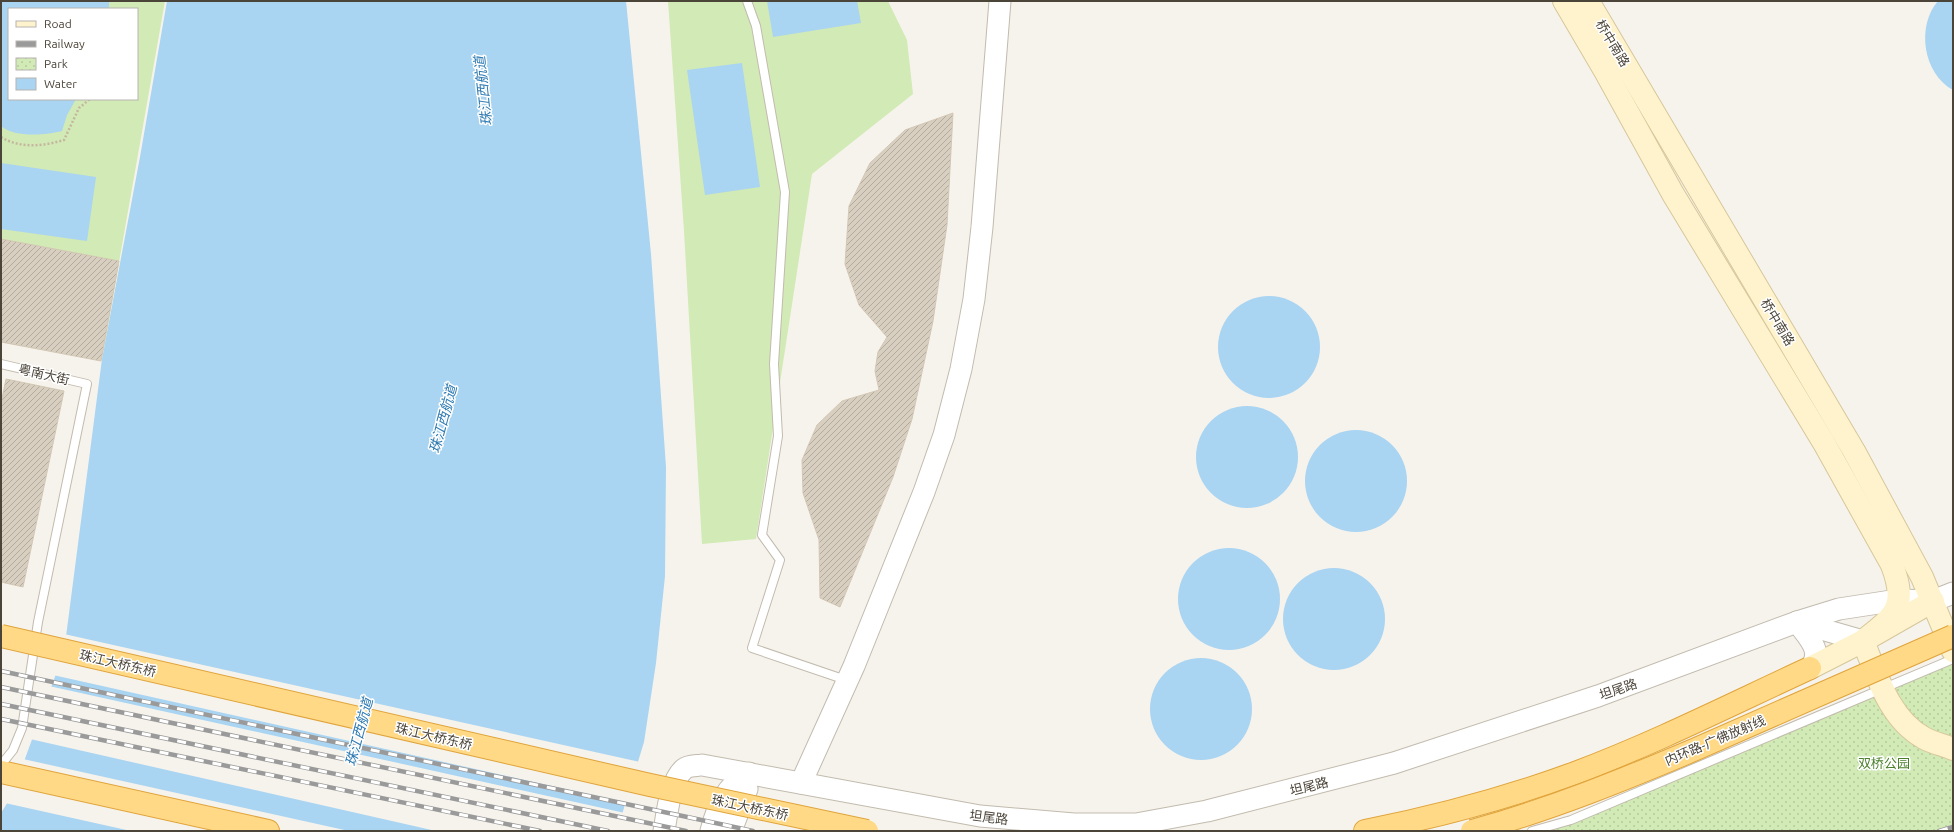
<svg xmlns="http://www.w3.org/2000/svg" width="1954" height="832" viewBox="0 0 1954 832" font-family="Ubuntu,'Noto Sans SC',sans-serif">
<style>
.park{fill:url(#park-dots)}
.pitch{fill:#d2eab5;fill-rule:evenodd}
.water{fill:#a9d4f2}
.pier{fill:#f6f3ec}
.building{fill:url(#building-hatch);stroke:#d3c7b4}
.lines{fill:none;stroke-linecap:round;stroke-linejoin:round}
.service-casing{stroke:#c2bbae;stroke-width:10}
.tertiary-casing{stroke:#c2bbae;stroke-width:23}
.secondary-casing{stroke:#d6c79b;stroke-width:24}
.trunk-casing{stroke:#e0a43c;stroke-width:24}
.path{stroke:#c4b79f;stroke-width:2.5;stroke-dasharray:2 2;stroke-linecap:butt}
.service{stroke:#fff;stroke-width:8}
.tertiary{stroke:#fff;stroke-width:21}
.secondary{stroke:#fff3cd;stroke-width:22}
.trunk{stroke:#ffd985;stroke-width:22}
.rail-casing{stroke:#9a9a9a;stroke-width:4.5}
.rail{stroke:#fff;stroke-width:3;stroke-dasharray:9;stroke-linecap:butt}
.trunk-bridge-casing{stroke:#e0a43c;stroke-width:24;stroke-linecap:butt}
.trunk-bridge{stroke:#ffd985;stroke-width:22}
.labels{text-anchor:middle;stroke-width:3;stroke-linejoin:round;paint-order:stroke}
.street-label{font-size:13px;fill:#4b4439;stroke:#fff}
.park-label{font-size:13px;fill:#4a7f2a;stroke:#fff}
.water-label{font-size:14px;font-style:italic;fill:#2e7ab2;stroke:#fff}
</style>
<defs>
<pattern id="park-dots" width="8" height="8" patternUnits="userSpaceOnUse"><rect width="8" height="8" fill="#d2eab5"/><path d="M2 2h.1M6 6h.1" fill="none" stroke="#b6ca9c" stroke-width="1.8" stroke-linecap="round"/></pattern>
<pattern id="building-hatch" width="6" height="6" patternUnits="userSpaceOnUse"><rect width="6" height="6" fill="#d8cfc1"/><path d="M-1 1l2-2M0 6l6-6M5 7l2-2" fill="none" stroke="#b1aa9e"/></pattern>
</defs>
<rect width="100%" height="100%" fill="#f6f3ec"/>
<polygon class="park" points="1953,659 1953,831 1542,831"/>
<g class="pitch">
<path d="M1,1H165L102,359L1,342ZM9,9H137V99H9Z"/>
<polygon points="668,1 888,1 907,40 913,94 812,174 756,539 702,544 684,231"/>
</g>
<g class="water">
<path d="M1,1H109V9H9V99H76L67,115L62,131C46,135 15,138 1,126Z"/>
<polygon points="167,1 626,1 651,254 666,467 665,576 656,663 644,742 617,831 1,831 1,813 11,797 64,652 102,359 140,157"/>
<polygon points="767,1 857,1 861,23 773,37"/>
<path d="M1938,1H1953V90C1923,74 1916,26 1938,1Z"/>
<polygon points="742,63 760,187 705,195 687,70"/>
<polygon points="1,163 96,177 87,241 1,229"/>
<circle cx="1269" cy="347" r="51"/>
<circle cx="1247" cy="457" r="51"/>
<circle cx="1356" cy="481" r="51"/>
<circle cx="1229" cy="599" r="51"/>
<circle cx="1334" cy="619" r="51"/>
<circle cx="1201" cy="709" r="51"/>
</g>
<g class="pier">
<polygon points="64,634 640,762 628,803 53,675 62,651"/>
<polygon points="49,686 625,813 619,831 436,831 30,739"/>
<polygon points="23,759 349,831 131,831 5,803 9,796"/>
</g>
<g class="building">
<polygon points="953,113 947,225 933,321 912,419 893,477 840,607 820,598 819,540 803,493 802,460 817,425 842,401 879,390 875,371 878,352 887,337 859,305 845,264 849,206 870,163 905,130"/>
<polygon points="1,239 119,261 101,361 1,342"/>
<polygon points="6,379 64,391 23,587 1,582 1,403"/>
</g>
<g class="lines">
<defs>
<g id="service">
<polyline points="747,1 756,26 785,192 774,364 778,436 762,535 780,560 752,648 846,680"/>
<polyline points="1,364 87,384 38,622 22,728 13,750 1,765"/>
<polyline points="1532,831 1571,820 1953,659"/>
</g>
<g id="tertiary">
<polyline points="1797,622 1863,641"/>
<path d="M1797,622C1807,636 1825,652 1810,668"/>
<polyline points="801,783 854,666 924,492 944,435 961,369 974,299 982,227 1000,1"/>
<path d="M664,831C667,814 670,781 684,769C689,765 696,766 702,765L980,816L1074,824H1136L1207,811L1394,763L1598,696L1797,622L1839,609L1898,600L1933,601L1953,593"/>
<path d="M711,831C717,807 726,786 749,773"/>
<polyline points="731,831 747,789"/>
</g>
<g id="secondary">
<path d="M1564,1L1605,71L1673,194L1824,443L1892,565C1908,607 1895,616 1863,641"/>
<polyline points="1588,1 1854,451 1922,577 1953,651"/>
<path d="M1863,641C1877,675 1889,719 1924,738C1933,743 1944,745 1953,749"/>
<polyline points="1810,668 1863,641 1933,601"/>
</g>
<g id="trunk">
<polyline points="1,772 268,831"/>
<path d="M1365,831C1436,817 1507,798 1575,773C1655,743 1732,704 1810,668"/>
</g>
</defs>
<use href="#service" class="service-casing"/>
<use href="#tertiary" class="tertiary-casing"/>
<use href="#secondary" class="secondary-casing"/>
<use href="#trunk" class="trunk-casing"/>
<path class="path" d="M1,137C20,149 44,146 64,140L79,108L90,99"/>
<use href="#service" class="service"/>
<use href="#tertiary" class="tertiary"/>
<use href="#secondary" class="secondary"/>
<use href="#trunk" class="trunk"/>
<defs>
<g id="rail">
<polyline points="1,671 753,831"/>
<polyline points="1,687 686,831"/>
<polyline points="1,704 608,831"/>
<polyline points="1,719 540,831"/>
<polyline points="1939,831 1953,827"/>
</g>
</defs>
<use href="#rail" class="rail-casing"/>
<use href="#rail" class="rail"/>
<defs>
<g id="trunk-bridge">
<polyline points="1,636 650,785 867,831"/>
<path d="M1472,831C1549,810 1623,780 1696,749C1782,712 1867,673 1953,636"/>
</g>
</defs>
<use href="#trunk-bridge" class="trunk-bridge-casing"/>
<use href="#trunk-bridge" class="trunk-bridge"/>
</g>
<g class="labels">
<g class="street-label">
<text transform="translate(1613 43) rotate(59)" y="5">桥中南路</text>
<text transform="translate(1778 322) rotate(59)" y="5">桥中南路</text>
<text transform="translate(44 374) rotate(13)" y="5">粵南大街</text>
<text transform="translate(118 663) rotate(13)" y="5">珠江大桥东桥</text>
<text transform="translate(1618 689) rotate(-19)" y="5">坦尾路</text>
<text transform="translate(434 736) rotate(13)" y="5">珠江大桥东桥</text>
<text transform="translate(1715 740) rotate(-23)" y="5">内环路-广佛放射线</text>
<text transform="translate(1309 786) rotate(-14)" y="5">坦尾路</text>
<text transform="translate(750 807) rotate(12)" y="5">珠江大桥东桥</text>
<text transform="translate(989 817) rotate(7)" y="5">坦尾路</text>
</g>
<g class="park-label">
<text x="1884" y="768">双桥公园</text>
</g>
<g class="water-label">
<text transform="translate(483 91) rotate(-96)" y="5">珠江西航道</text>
<text transform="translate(443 419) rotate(-75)" y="5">珠江西航道</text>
<text transform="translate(359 732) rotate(-75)" y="5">珠江西航道</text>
</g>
</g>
<rect width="1954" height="832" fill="none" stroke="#4b4439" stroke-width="4"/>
<rect x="8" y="8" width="130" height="92" fill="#ffffff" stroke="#b7b4b0"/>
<rect x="16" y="21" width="20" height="6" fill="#fff3cd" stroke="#b7b4b0"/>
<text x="44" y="28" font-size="12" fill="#4b4439">Road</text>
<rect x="16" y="41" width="20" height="6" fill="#9a9a9a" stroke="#b7b4b0"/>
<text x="44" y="48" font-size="12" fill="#4b4439">Railway</text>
<rect x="16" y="58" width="20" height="12" fill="url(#park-dots)" stroke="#b7b4b0"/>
<text x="44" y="68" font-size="12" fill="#4b4439">Park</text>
<rect x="16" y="78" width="20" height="12" fill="#a9d4f2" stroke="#b7b4b0"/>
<text x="44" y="88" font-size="12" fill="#4b4439">Water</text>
</svg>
